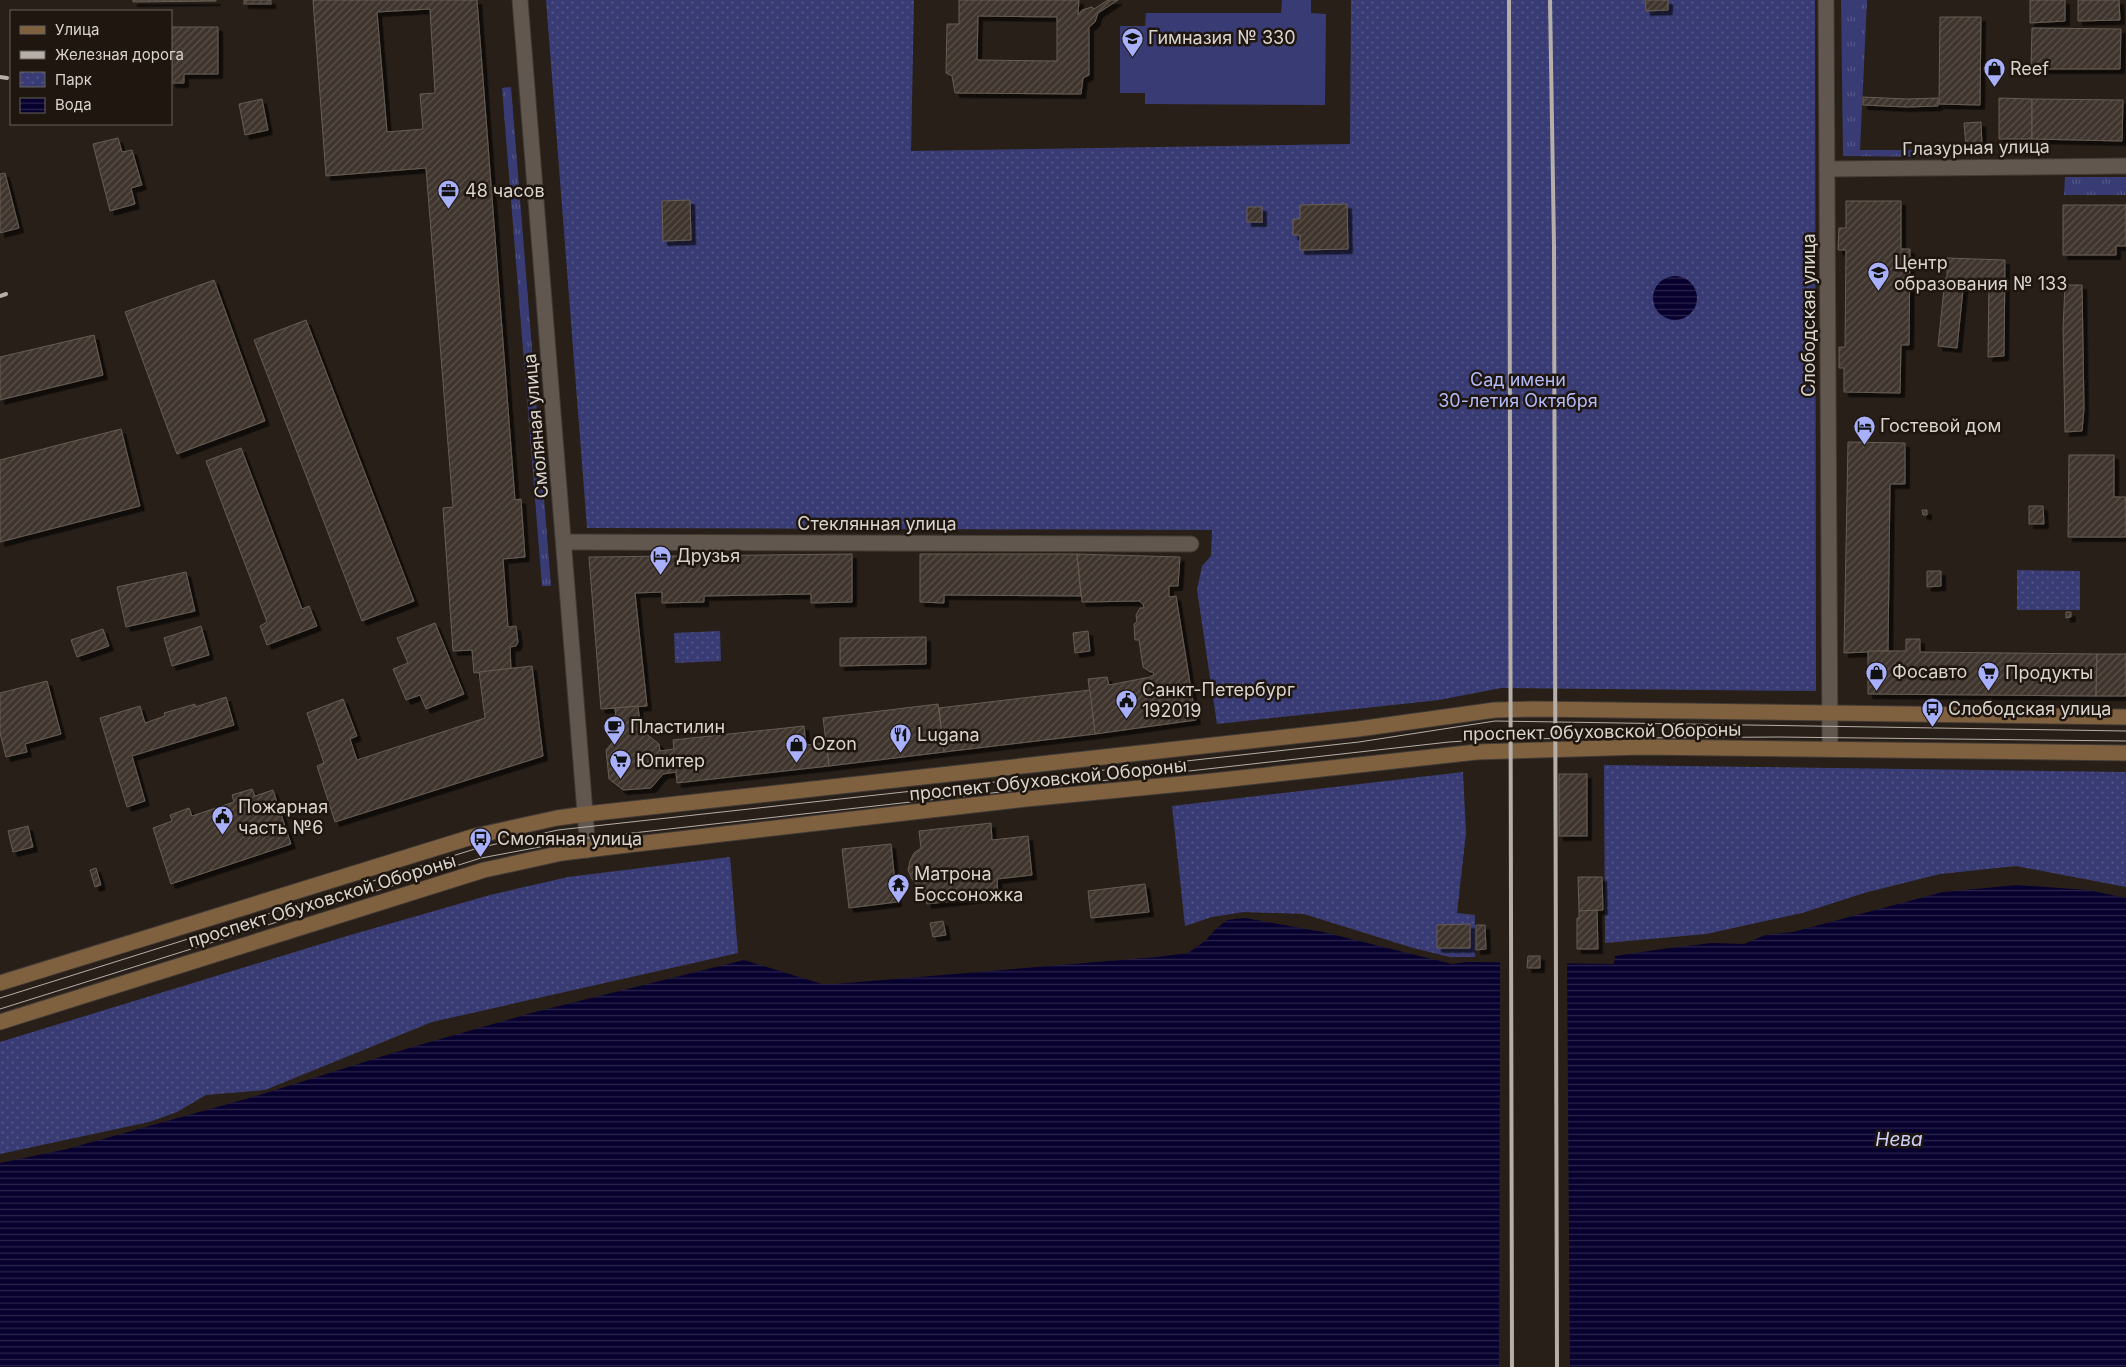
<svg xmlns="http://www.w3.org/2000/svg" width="2126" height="1367" viewBox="0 0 2126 1367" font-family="Inter,sans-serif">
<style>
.grass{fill:url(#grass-tufts)}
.park{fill:url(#park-dots)}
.pitch{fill:#393c74}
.water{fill:url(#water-rules)}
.pier{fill:#281f18}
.building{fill:url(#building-hatch);stroke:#675d54;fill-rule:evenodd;filter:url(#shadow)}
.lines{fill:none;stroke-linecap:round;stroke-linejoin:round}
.minor-casing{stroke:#413a35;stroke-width:17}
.secondary-casing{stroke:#413a35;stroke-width:17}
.minor{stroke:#61574e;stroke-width:15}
.secondary{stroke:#7f6140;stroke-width:15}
.tram{stroke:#b5aea9;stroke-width:1}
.rail{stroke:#b5aea9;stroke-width:4}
.labels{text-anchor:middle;stroke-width:5;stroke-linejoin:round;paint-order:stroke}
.poi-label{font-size:18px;fill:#dad4cf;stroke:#1e160f;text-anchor:start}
.street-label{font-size:18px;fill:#dad4cf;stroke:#1e160f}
.park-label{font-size:18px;fill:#b2baf8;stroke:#1e160f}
.water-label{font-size:19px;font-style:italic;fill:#ccd2fd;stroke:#1e160f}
</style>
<defs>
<pattern id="grass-tufts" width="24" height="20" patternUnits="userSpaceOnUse" patternTransform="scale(1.25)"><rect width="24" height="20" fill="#393c74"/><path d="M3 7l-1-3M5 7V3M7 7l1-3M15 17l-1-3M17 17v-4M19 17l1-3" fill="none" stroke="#555787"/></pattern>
<pattern id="park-dots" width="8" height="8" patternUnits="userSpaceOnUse" patternTransform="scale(1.25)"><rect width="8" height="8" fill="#393c74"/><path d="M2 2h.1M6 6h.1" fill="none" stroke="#555787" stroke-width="1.8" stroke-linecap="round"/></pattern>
<pattern id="water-rules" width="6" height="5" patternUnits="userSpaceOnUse" patternTransform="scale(1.25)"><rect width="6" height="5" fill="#07002e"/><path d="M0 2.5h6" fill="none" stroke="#2b244b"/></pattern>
<pattern id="building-hatch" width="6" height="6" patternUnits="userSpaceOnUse" patternTransform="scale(1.25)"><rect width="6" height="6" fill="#3f362d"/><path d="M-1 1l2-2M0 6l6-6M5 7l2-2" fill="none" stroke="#5a524a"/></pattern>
<filter id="shadow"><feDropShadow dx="4.5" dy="4.5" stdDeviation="0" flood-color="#0009"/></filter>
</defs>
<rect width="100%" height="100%" fill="#281f18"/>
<g class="grass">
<polygon points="1841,0 1867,0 1860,150 1948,150 1945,155 1939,157 1843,156"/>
<polygon points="511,87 551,586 542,586 502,88"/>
<polygon points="2065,177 2126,177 2126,195 2064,195"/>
</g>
<g class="park">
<polygon points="546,0 914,0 911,151 1350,144 1351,0 1815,0 1816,691 1501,688 1439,700 1217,724 1197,590 1202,566 1211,556 1212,530 587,528"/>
<polygon points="2017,570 2080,571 2080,610 2017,610"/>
<polygon points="720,631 721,661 675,663 674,633"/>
<polygon points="1604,765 2126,772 2126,887 2016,866 1940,874 1864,893 1802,913 1706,934 1605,943"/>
<polygon points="1463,772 1466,833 1457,913 1475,915 1475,957 1450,957 1413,948 1304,914 1244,912 1212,917 1185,926 1172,806"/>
<polygon points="730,857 738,953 432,1022 265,1090 206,1095 177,1112 149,1122 0,1154 0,1042 347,936 490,895 568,877"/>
</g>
<polygon class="pitch" points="1282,0 1311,0 1311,13 1326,14 1325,105 1145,104 1145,93 1120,93 1120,26 1145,26 1146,13 1281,13"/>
<g class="water">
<circle cx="1675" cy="298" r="22"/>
<polygon points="2017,885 2088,890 2126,898 2126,1367 0,1367 0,1163 67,1149 253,1097 409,1048 535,1012 744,960 822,984 835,984 1157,957 1188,953 1205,941 1215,930 1227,920 1245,918 1323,932 1452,964 1467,962 1614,964 1615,956 1662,949 1712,943 1744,944 1765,935 1793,932 1943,892"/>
</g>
<polygon class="pier" points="1500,960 1567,961 1570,1367 1499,1367"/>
<g class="building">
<polygon points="133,0 216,0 216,1 133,2"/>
<rect x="244" y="0" width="27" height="4"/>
<path d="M313,0H477L515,500L521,499L525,557L503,559L508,627L516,626L518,642L516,646L510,647L511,669L474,673L472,650L453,651L443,508L453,507L426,168L326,176ZM430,9L435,93L420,94L423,129L387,132L377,12Z"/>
<path d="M959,0H1079L1078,15L1082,10L1092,7L1094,9L1108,0H1118L1098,13L1095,22L1089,27V75L1083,78L1081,94L955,93L952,76L946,73L947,24H959ZM978,16L1057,17V61L977,60Z"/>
<polygon points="1645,0 1668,0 1668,10 1646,11"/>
<polygon points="2030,0 2065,0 2065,21 2030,23"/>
<polygon points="2078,0 2119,0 2120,20 2078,21"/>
<polygon points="1940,17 1981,17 1980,105 1939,104"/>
<polygon points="171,27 218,27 218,74 184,74 184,83 171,83"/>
<polygon points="2032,28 2121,29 2120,69 2031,69"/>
<polygon points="1863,97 1907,99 1938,98 1938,106 1907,107 1863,105"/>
<polygon points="1999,98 2032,99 2032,139 1999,139"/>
<polygon points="262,99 268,130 245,135 239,104"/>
<polygon points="2032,99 2123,100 2122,141 2032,139"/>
<polygon points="1981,122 1982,146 1966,147 1964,123"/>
<polygon points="118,138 122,152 132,150 142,185 131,188 135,204 110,211 93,144"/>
<polygon points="5,173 19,228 0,233 0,174"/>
<polygon points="690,200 691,240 663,241 662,201"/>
<polygon points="1846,201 1901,201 1901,249 1910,249 1909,345 1901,345 1900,393 1844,392 1844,368 1839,368 1839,347 1845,347 1846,250 1838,250 1839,228 1846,228"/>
<polygon points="1347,204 1348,249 1300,250 1300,235 1293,235 1293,219 1300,219 1300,205"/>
<polygon points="2063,205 2126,205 2126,246 2116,246 2116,255 2063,255"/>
<rect x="1247" y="207" width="15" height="15"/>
<polygon points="1947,258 2005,260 2004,356 1988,357 1989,280 1964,280 1957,348 1938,346 1945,279 1947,277"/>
<polygon points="214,280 265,421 177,454 125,312"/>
<polygon points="2065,285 2082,285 2084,409 2082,431 2065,432 2063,329"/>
<polygon points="306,320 414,601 362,621 254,340"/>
<polygon points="94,335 103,375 0,400 0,357"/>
<polygon points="121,429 140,506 0,542 0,460"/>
<polygon points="1848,442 1905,443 1905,484 1890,484 1888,651 1844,653"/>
<polygon points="241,448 302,609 309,606 317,626 267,645 260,626 267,622 206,461"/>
<polygon points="2069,455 2114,455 2114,497 2126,497 2126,537 2068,537"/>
<polygon points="2029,506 2043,506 2044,524 2029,524"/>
<polygon points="1922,510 1927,510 1927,515 1923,515"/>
<polygon points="852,554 852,602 811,603 811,594 704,596 704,602 662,603 662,592 635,593 647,706 601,709 589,557"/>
<polygon points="920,554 1077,554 1081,596 944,595 944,603 920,602"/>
<polygon points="1077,554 1180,557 1178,586 1169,586 1169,597 1176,596 1196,720 1095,734 1088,679 1107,677 1109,685 1150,677 1154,674 1153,672 1150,672 1143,667 1139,640 1135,640 1134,624 1137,622 1136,615 1140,608 1144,608 1143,604 1139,601 1082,602"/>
<polygon points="1927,571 1941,571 1941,586 1927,587"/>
<polygon points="186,572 195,611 126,627 117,587"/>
<polygon points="2066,612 2071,612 2071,617 2066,618"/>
<polygon points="435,623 464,694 426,709 420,695 406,700 393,669 408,663 397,638"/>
<polygon points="201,626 209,655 172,666 164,638"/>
<polygon points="103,629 109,646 77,657 71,640"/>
<polygon points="1088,631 1090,651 1075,653 1073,633"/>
<polygon points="926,637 926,664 840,666 840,638"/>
<polygon points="1906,639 1920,639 1920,652 2097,654 2096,696 1868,694 1868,651 1906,651"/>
<polygon points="2097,654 2126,654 2126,696 2096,696"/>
<polygon points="532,666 543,756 335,822 317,766 324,763 307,713 343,699 357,736 350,739 357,760 485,718 479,672"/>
<polygon points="47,681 61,734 25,744 27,752 6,757 0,733 0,693"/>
<polygon points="1090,690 1095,734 944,752 939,708"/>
<polygon points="226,697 234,725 132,756 145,801 127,807 100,718 140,706 145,723 165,716 164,713 195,704 195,707"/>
<polygon points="938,704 944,752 829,766 823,718"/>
<polygon points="638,706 641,733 645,733 659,744 660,751 674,749 673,740 804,726 806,745 826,743 829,766 677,783 676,772 663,774 651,788 623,790 609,779 606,750 618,736 615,708"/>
<rect x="1559" y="774" width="28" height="62"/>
<polygon points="252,789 255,796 273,790 291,844 171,884 153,828 172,821 170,815 189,808 192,816 234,802 232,795"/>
<polygon points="991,823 992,840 1028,836 1032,875 997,879 998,896 927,904 925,890 918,886 912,879 908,870 910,861 914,853 921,848 919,831"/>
<polygon points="28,826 33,847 13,852 8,831"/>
<polygon points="891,844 897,902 849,908 842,849"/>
<polygon points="96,868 101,885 95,887 90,870"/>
<polygon points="1578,877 1602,877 1603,910 1579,911"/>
<polygon points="1145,884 1149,912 1091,918 1088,891"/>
<polygon points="1597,910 1598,949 1577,949 1577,918 1579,918 1579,911"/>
<polygon points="943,921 946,935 933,937 930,923"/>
<polygon points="1470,924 1470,948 1437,948 1437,925"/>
<polygon points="1476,925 1485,925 1486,949 1476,950"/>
<polygon points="1528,956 1540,956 1540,968 1527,968"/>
</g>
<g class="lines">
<defs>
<g id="minor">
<polyline points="520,0 588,850"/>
<polyline points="1826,0 1830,749"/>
<polyline points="1827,169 2126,166"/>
<polyline points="564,542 1191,544"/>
</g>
<g id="secondary">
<polyline points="0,983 475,836 557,818 586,814 1358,729 1495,710 1534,709 2126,717"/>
<polyline points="0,1022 484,870 562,853 619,846 1026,799 1212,781 1477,752 1642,747 2126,753"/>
</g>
</defs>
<use href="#minor" class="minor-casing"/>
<use href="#secondary" class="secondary-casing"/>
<use href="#minor" class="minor"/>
<use href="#secondary" class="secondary"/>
<g class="tram">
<polyline points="0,998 478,848 558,830 1359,742 1495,721 2126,731"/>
<polyline points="0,1009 481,858 588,838 1449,742 1495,739 1778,737 2126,741"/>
</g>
<g class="rail">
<polyline points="1509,0 1512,1367"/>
<polyline points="1550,0 1554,245 1557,1367"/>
<polyline points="0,77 7,78"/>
<polyline points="0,296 6,294"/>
</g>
</g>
<defs>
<symbol id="school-pin" viewBox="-11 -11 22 30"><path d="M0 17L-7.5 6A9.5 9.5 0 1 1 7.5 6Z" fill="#a8b0fc" stroke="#1e160f"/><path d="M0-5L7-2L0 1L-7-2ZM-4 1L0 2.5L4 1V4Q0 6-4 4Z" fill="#111"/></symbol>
<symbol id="shop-pin" viewBox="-11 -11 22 30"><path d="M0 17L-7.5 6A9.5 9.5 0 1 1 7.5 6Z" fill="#a8b0fc" stroke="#1e160f"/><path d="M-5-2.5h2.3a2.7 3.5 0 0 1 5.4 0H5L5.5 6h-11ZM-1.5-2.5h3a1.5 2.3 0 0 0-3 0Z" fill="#111"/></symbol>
<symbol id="office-pin" viewBox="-11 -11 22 30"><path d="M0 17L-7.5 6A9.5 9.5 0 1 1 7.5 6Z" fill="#a8b0fc" stroke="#1e160f"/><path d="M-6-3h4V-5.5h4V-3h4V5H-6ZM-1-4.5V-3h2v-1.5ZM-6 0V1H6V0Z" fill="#111"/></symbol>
<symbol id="hotel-pin" viewBox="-11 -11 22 30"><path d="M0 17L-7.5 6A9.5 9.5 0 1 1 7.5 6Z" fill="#a8b0fc" stroke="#1e160f"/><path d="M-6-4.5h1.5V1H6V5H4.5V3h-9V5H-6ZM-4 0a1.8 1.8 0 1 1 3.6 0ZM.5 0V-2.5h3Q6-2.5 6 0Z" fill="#111"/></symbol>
<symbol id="supermarket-pin" viewBox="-11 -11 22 30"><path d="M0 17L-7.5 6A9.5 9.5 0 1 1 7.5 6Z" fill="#a8b0fc" stroke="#1e160f"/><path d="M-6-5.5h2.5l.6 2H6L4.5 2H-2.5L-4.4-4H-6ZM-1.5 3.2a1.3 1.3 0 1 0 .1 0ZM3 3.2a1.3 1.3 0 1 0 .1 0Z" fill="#111"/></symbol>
<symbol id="civic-pin" viewBox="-11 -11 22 30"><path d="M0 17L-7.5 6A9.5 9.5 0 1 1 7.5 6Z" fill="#a8b0fc" stroke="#1e160f"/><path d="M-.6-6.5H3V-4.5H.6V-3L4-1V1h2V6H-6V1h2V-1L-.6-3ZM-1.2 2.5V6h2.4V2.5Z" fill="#111"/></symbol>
<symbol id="bus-pin" viewBox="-11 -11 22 30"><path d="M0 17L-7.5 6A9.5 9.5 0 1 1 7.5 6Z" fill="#a8b0fc" stroke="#1e160f"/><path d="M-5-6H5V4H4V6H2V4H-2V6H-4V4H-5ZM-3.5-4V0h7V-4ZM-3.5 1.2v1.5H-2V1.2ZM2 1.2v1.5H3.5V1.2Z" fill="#111"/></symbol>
<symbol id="cafe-pin" viewBox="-11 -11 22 30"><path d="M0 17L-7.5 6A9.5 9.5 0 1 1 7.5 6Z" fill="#a8b0fc" stroke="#1e160f"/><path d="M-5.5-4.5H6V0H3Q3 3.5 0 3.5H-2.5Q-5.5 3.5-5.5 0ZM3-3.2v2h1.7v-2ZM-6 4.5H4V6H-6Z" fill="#111"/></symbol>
<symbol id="restaurant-pin" viewBox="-11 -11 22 30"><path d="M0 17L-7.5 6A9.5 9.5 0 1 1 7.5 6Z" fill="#a8b0fc" stroke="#1e160f"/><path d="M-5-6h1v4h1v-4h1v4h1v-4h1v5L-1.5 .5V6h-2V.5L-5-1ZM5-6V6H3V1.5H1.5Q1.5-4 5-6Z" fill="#111"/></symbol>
<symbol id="temple-pin" viewBox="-11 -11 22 30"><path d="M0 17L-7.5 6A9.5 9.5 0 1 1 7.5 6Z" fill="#a8b0fc" stroke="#1e160f"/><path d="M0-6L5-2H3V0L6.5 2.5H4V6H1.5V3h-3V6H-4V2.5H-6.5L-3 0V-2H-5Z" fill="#111"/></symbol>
</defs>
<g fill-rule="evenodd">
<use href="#school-pin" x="1120" y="26" width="25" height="34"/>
<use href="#shop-pin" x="1982" y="56" width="25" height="34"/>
<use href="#office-pin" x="436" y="178" width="25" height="34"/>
<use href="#school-pin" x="1866" y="260" width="25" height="34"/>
<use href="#hotel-pin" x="1852" y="414" width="25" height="34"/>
<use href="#hotel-pin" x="648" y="544" width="25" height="34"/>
<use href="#shop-pin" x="1864" y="660" width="25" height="34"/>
<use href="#supermarket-pin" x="1976" y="660" width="25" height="34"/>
<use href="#civic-pin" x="1114" y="688" width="25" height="34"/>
<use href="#bus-pin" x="1920" y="696" width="25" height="34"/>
<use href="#cafe-pin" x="602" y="714" width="25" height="34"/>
<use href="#restaurant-pin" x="888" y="722" width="25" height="34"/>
<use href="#shop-pin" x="784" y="732" width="25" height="34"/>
<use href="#supermarket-pin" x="608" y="748" width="25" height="34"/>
<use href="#civic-pin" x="210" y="804" width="25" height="34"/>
<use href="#bus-pin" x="468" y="826" width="25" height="34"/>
<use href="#temple-pin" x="886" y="872" width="25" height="34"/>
</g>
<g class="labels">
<g class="poi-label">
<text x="1148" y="44">Гимназия № 330</text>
<text x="2010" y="75">Reef</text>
<text x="465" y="197">48 часов</text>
<text x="1894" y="269">Центр<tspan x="1894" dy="21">образования № 133</tspan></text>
<text x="1880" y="432">Гостевой дом</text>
<text x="676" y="562">Друзья</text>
<text x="1892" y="678">Фосавто</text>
<text x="2005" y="679">Продукты</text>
<text x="1142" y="696">Санкт-Петербург<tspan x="1142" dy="21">192019</tspan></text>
<text x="1948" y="715">Слободская улица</text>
<text x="630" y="733">Пластилин</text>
<text x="917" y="741">Lugana</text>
<text x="812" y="750">Ozon</text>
<text x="636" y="767">Юпитер</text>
<text x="238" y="813">Пожарная<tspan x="238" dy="21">часть №6</tspan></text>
<text x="497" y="845">Смоляная улица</text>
<text x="914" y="880">Матрона<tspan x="914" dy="21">Боссоножка</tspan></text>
</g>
<g class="street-label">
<text transform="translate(1976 148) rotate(-1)" y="6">Глазурная улица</text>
<text transform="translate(1809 315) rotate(-90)" y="6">Слободская улица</text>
<text transform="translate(536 426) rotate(-95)" y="6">Смоляная улица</text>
<text x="877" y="530">Стеклянная улица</text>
<text transform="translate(1602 732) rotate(-1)" y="6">проспект Обуховской Обороны</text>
<text transform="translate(1048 780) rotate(-6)" y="6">проспект Обуховской Обороны</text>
<text transform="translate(322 901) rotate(-17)" y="6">проспект Обуховской Обороны</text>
</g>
<g class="park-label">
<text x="1518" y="386">Сад имени<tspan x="1518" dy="21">30-летия Октября</tspan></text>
</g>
<g class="water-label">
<text x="1899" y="1146">Нева</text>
</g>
</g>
<rect x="10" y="10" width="162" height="115" fill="#1e160f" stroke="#69625c"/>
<rect x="20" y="26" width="25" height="8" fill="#7f6140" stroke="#69625c"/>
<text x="55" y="35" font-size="15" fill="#dad4cf">Улица</text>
<rect x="20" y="51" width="25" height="8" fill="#b5aea9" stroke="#69625c"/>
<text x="55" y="60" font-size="15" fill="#dad4cf">Железная дорога</text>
<rect x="20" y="72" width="25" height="15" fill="url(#park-dots)" stroke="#69625c"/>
<text x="55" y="85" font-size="15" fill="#dad4cf">Парк</text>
<rect x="20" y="98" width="25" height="15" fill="url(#water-rules)" stroke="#69625c"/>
<text x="55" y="110" font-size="15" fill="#dad4cf">Вода</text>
</svg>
